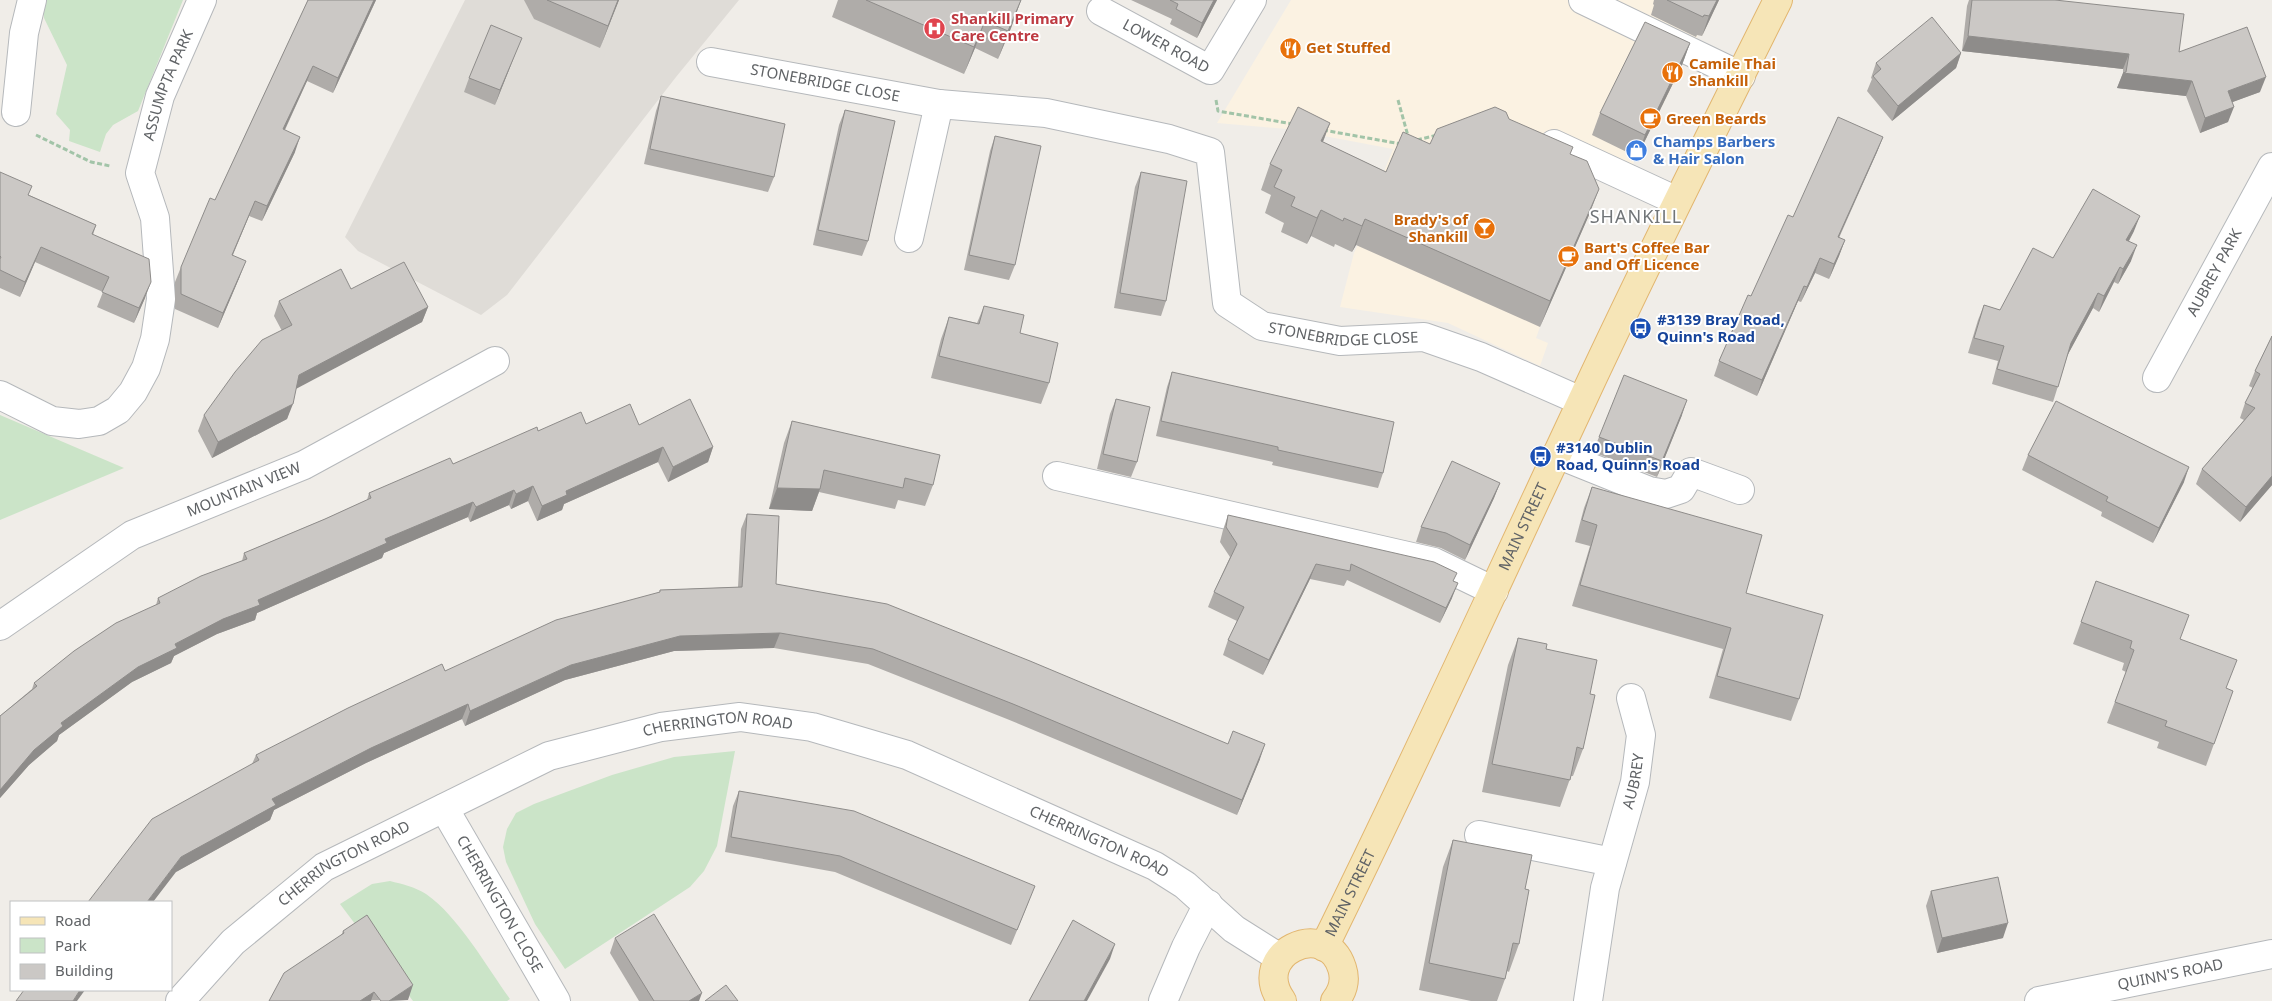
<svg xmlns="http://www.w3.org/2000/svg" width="2272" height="1001" viewBox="0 0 2272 1001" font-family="'Noto Sans',sans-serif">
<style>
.commercial{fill:#fbf2e2}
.education{fill:#dfdcd7}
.green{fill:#cbe4c8}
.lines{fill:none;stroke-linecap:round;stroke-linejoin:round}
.minor-casing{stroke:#b5b8bb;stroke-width:30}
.major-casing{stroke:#e2b66f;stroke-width:30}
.path{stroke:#a2c4a8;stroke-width:3;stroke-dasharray:5 2.5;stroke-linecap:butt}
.minor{stroke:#fff;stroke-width:28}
.major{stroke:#f6e5b7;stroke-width:28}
.wall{fill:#afaca9}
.shaded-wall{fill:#8e8c8a}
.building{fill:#cbc8c5;stroke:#8e8c8a}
.labels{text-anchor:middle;stroke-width:4;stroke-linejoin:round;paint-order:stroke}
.health-label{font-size:15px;font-weight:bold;fill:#be3a42;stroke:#fff;text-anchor:start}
.street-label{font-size:15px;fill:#606366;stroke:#fff}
.food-label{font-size:15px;font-weight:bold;fill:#c56008;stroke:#fff;text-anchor:start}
.shop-label{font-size:15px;font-weight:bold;fill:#366cbe;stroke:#fff;text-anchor:start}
.transit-label{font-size:15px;font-weight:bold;fill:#164399;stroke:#fff;text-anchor:start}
.quarter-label{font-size:18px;letter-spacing:1px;fill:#717578;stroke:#fff}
</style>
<rect width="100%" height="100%" fill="#f0ede8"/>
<polygon class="commercial" points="1291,0 1719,0 1702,36 1698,35 1623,184 1501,128 1540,327 1536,338 1548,343 1540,366 1448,323 1340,307 1354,253 1381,196 1375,194 1393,149 1287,129 1217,123"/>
<polygon class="education" points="465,0 739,0 676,77 507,295 481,315 358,251 345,237"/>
<g class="green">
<polygon points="43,0 183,0 138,111 113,125 106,134 100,152 69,141 70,130 56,114 67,65 44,18"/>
<polygon points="0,415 124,468 0,520"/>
<polygon points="735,751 717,846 704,871 690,887 565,969 535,924 506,862 503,847 507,829 516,813 534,804 612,775 674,757"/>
<path d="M390,881C402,884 415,887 426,894C458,916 487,967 510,999L507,1001H413L340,904L372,884Z"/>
</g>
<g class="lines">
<defs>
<g id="minor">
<polyline points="1583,0 1741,76"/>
<path id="s1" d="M1101,11L1210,70L1252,0"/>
<path id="s2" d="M711,62L939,104L1046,113L1169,139L1210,152L1227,303L1262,326L1340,341L1424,337L1481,357L1581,401"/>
<polyline points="16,112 24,33 32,0"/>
<polyline points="1554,144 1677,201"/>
<polyline points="909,238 939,104"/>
<path id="s3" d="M2157,378L2272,167"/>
<path id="s4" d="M0,395L52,421L79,424L99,421L118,410L133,392L146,368L155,339L161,299L155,218L140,173L160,96L202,0"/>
<polyline points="1557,454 1649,491 1666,494 1681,489 1691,472 1740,490"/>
<polyline points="1057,476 1434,562 1494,591"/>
<path id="s5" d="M0,626L132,535L304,465L495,361"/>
<path id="s6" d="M444,808L556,1001"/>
<polyline points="1479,835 1612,862"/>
<path id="s7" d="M180,1001L233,942L324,867L549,756L661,727L740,717L812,727L907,755L1155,866L1185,885L1234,929L1280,958"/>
<polyline points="1163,1001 1186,947 1208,904"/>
<path id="s8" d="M1588,1001L1605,888L1635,782L1641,735L1631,698"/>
<path id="s9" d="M2039,1001L2272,954"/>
</g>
<g id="major">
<path id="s10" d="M1324,947C1413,767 1496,584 1581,403C1644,267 1711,134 1778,0"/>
<path d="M1282,1001C1248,954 1326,917 1342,968C1346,980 1343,991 1335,1001"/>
</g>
</defs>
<use href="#minor" class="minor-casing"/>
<use href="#major" class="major-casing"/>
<g class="path">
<polyline points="1216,100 1218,111 1293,124"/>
<polyline points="1398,100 1408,136"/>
<polyline points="1323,130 1401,144"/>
<polyline points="36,135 91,162 110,166"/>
<polyline points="1417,140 1437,135"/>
</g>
<use href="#minor" class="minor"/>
<use href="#major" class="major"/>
</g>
<g class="wall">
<polygon points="308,0 376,0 333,93 307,81 285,130 295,152 262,221 249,216 233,255 240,276 218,328 175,309 175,282 181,267 215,200"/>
<polygon points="524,0 619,0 600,48 534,19"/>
<polygon points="838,0 1021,0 1011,28 998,59 975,48 964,74 832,17"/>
<polygon points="1131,0 1217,0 1197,38 1170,24 1172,19"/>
<polygon points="1654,0 1719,0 1702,36 1697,35 1696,37 1651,15 1654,5 1653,4"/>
<polygon points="1969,0 2055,0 2179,52 2260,92 2232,102 2228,122 2200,133 2186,96 2117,88 2123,73 2123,69 1962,51 1967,6"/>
<polygon points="1690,43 1682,65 1637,157 1592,135 1600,113"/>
<polygon points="516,52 495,105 464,92 469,78"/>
<polygon points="1961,53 1956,68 1892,121 1867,91 1872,79 1871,78 1876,63"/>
<polygon points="661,96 774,177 768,192 644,164 656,111"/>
<polygon points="845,110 868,241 862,256 813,245 839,125"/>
<polygon points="1509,119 1570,154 1589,215 1540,327 1356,245 1352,252 1335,244 1334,247 1311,236 1307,244 1281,232 1284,223 1265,213 1271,195 1261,190 1270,164 1330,123 1323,142 1386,172 1430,144"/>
<polygon points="995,136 1015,265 1009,280 964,270 990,151"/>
<polygon points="1883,137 1877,152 1839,238 1845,240 1839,256 1829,279 1815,273 1801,302 1798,301 1757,396 1714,376 1719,361 1751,296 1793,217"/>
<polygon points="0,172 29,195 96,225 93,235 145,298 134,323 97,307 103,292 35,262 20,297 0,288"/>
<polygon points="1141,172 1166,301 1161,316 1114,308 1135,187"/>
<polygon points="2134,231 2129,241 2131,261 2118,284 2114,282 2099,312 2093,308 2068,354 2053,402 1992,384 1998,361 1968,353 1978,320 1984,305 2000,310 2053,258"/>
<polygon points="351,289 428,307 422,322 296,388 287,419 212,458 198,431 204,415 282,331 274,316 279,301"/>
<polygon points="984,306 1020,333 1049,383 1041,404 931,378 941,339 949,317 977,323"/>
<polygon points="2272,336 2272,485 2240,522 2196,484 2202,469 2244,420 2240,418 2245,403 2253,388 2249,386 2255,371"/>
<polygon points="1172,372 1383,473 1378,488 1272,465 1273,462 1156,436 1167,387"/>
<polygon points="1116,399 1137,462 1131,477 1097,469 1110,414"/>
<polygon points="1682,415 1657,477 1593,452 1599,437"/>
<polygon points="792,421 933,485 925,506 898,500 895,509 819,492 812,511 769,509 784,443"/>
<polygon points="586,424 639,425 713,447 708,462 668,482 658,462 564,504 562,510 537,521 528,501 511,509 509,505 470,522 468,517 384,553 382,558 257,613 255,620 217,634 174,656 171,663 132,682 59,735 57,741 29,765 0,798 0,716 32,689 34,683 156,605 158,598 242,561 244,553 325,519 367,500 369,493 453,464 538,431"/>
<polygon points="2028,455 2184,482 2153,543 2101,516 2102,512 2022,470"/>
<polygon points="1500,483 1494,498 1465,560 1441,548 1416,542 1421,527"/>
<polygon points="1592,487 1746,593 1799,699 1791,721 1709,698 1723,649 1572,606 1590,546 1575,542 1584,508"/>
<polygon points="747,514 776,584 1260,759 1237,815 1007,719 868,664 774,648 674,651 565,680 465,726 462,719 366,763 274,810 270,820 176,872 252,764 256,755 445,671 659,593 660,590 738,587 741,529"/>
<polygon points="1228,515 1454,582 1452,598 1440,623 1347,580 1344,586 1310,579 1263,675 1223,655 1228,640 1237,621 1208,607 1214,592 1230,557 1220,542 1223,530"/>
<polygon points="2096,581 2180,639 2226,688 2233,691 2206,766 2157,748 2159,742 2107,723 2126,672 2122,670 2124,663 2073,644"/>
<polygon points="1518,638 1546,649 1590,694 1583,749 1573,776 1571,776 1560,807 1482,792 1508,665"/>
<polygon points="739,791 1029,901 1011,945 835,872 725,852 733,806"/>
<polygon points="1453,840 1525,889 1519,944 1509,972 1507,971 1505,979 1497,1001 1471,1001 1419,990 1443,867"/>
<polygon points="1931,891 2003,938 1937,953 1926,906"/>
<polygon points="343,931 408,1000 269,1001 341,936"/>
<polygon points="615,938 699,1001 639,1001 610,953"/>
</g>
<g class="shaded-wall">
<polygon points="374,0 376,0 333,93 338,78"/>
<polygon points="618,0 619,0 600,48 608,26"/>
<polygon points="1021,0 1011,28 998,59 1008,31"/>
<polygon points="1214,0 1217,0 1197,38 1202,23"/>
<polygon points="1717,0 1719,0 1702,36 1709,16"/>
<polygon points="985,21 975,48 964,74 974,47"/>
<polygon points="1968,36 2129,54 2123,69 1962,51"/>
<polygon points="522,38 516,52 495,105 500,90"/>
<polygon points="1690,43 1682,65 1637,157 1645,135"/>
<polygon points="1961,53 1956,68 1892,121 1898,106"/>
<polygon points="313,66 307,81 278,144 283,129"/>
<polygon points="2123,73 2192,81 2186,96 2117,88"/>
<polygon points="2266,77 2260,92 2222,106 2228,91"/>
<polygon points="2234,107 2228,122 2200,133 2205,118"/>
<polygon points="1330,123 1320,149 1321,141"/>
<polygon points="300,137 295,152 262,221 267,206"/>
<polygon points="1883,137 1877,152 1832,252 1838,237"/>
<polygon points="1599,189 1589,215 1540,327 1550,301"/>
<polygon points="255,201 249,216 226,270 232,255"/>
<polygon points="1321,210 1311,236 1307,244 1317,218"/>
<polygon points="2140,216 2134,231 2121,255 2126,240"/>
<polygon points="1365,219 1356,245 1352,252 1362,226"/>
<polygon points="1845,240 1839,256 1829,279 1834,264"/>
<polygon points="2137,245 2131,261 2118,284 2123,269"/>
<polygon points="41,247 35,262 20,297 25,282"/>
<polygon points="1820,258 1815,273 1801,302 1807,287"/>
<polygon points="246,261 240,276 218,328 223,313"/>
<polygon points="2120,267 2114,282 2099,312 2104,296"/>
<polygon points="151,282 145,298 134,323 139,308"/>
<polygon points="1804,286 1798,301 1757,396 1762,380"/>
<polygon points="2098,293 2093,308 2066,358 2071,343"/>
<polygon points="428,307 422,322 294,390 299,375"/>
<polygon points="1687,400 1682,415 1657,477 1662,461"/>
<polygon points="293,404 287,419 212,458 218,442"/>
<polygon points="663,447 658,462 564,504 562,510 537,521 542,506 566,491"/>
<polygon points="713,447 708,462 668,482 673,467"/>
<polygon points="2189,467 2184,482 2153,543 2159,528"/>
<polygon points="2272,476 2272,485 2240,522 2246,507"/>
<polygon points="1500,483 1494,498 1465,560 1470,545"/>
<polygon points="533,486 528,501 511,509 516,494"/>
<polygon points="777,488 820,489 812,511 769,509"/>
<polygon points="514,490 509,505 470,522 476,507"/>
<polygon points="473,502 468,517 384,553 382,558 257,613 255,620 217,634 174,656 171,663 132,682 59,735 57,741 29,765 0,798 0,790 34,750 61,723 138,667 175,644 258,600 385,539"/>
<polygon points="1316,564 1310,579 1263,675 1269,660"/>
<polygon points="1458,583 1452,598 1440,623 1446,608"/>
<polygon points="780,633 774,648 674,651 565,680 465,726 470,711 571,665 680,636"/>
<polygon points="468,704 462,719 366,763 274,810 270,820 176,872 153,902 147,902 181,857 272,799 371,748"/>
<polygon points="1265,744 1260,759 1237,815 1242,800"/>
<polygon points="2008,923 2003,938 1937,953 1942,938"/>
<polygon points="1115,944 1110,959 1087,1001 1084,1001"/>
<polygon points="413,985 408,1000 389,1001"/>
<polygon points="80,990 85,990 77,1001 73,1001"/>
<polygon points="374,992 371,1001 360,1001"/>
<polygon points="702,993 699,1001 689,1001"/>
</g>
<g class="building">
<polygon points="308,0 374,0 338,78 313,66 283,129 300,137 267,206 255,201 232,255 246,261 223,313 181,294 181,267 210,198 215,200"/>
<polygon points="547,0 618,0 608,26"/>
<polygon points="866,0 1021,0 1008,31 985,21 974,47"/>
<polygon points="1170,0 1214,0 1202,23 1176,9 1178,4"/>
<polygon points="1667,0 1717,0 1709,16 1704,15 1703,17"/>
<polygon points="1972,0 2055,0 2184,14 2179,52 2247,27 2266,77 2228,91 2234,107 2205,118 2192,81 2123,73 2126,72 2129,54 1968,36"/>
<polygon points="1932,17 1961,53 1898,106 1873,76 1881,69 1876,63"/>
<polygon points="1645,22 1690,43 1645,135 1600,113"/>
<polygon points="491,25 522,38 500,90 469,78"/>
<polygon points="661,96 785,124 774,177 650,149"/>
<polygon points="1298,107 1330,123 1321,141 1386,172 1403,132 1430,144 1437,129 1495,107 1506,112 1509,119 1573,147 1570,154 1587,161 1599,189 1550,301 1365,219 1362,226 1344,218 1343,221 1321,210 1317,218 1291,206 1295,197 1274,187 1282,170 1270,164"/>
<polygon points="845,110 895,121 868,241 818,230"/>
<polygon points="1838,117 1883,137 1838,237 1845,240 1834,264 1820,258 1807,287 1804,286 1762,380 1719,361 1748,295 1751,296 1788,215 1793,217"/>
<polygon points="995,136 1041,146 1015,265 969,255"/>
<polygon points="0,172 32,186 28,195 96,225 92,234 149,259 151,282 139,308 102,292 109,277 41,247 25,282 0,270 0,259 1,257 0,256"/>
<polygon points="1141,172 1187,181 1166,301 1120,293"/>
<polygon points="2093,189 2140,216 2126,240 2137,245 2123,269 2120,267 2104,296 2098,293 2071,343 2058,387 1997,369 2004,346 1974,338 1984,305 2000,310 2033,248 2053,258"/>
<polygon points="404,262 428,307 299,375 293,404 218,442 204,415 235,372 262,340 292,325 279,301 341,269 351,289"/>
<polygon points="984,306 1024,315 1020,333 1058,343 1049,383 939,356 949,317 979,324"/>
<polygon points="2272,336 2272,476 2246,507 2202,469 2255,408 2245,403 2260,374 2255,371"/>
<polygon points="1172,372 1394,422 1383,473 1278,450 1278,447 1161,421"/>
<polygon points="1624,375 1687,400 1662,461 1599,437"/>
<polygon points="690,399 713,447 673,467 663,447 566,491 567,495 542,506 533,486 516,494 514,490 476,507 473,502 385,539 387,543 258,600 260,605 223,619 175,644 177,648 138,667 61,723 63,726 34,750 0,790 0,716 37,686 34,683 74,651 116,623 160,603 158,598 201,576 247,559 244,553 325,519 371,498 369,493 450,458 453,464 537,427 538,431 581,412 586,424 630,404 639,425"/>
<polygon points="1116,399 1150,407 1137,462 1103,454"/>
<polygon points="2056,401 2189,467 2159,528 2106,501 2108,497 2028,455"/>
<polygon points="792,421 940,455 933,485 905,478 903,488 824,470 820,489 777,488"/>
<polygon points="1452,461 1500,483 1470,545 1446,533 1421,527"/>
<polygon points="1592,487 1762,535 1746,593 1823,615 1799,699 1717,676 1731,628 1580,585 1597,525 1582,520"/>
<polygon points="747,514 779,516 776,584 887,604 1030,661 1228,744 1233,731 1265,744 1242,800 1013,704 873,649 780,633 680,636 571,665 470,711 468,704 371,748 272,799 276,805 181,857 147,902 88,902 152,819 259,760 256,755 348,708 442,664 445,671 556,620 660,592 660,590 742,587"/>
<polygon points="1228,515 1434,562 1457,573 1453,581 1458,583 1446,608 1351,564 1350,571 1316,564 1269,660 1228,640 1244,607 1214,592 1237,544 1226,527"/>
<polygon points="2096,581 2189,615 2180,639 2237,660 2226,688 2233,691 2214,744 2165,726 2167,721 2115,702 2134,650 2130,648 2132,641 2081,622"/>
<polygon points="1518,638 1547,644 1546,649 1597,660 1590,694 1595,695 1583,749 1577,747 1570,780 1492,764"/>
<polygon points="739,791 854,811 1035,886 1017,930 840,856 731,837"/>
<polygon points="1453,840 1532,855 1525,889 1529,890 1519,944 1513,943 1505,979 1429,963"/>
<polygon points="1998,877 2008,923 1942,938 1931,891"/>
<polygon points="654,914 702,993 689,1001 654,1001 615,938"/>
<polygon points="367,915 413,985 389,1001 381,1001 374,992 360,1001 269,1001 284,973 344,933 343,931"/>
<polygon points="1073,920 1115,944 1084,1001 1029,1001"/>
<polygon points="726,985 738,1001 705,1001"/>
<polygon points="24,990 80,990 73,1001 16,1001"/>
</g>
<defs>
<symbol id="hospital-disc" viewBox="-11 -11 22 22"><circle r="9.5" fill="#e0444e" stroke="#fff"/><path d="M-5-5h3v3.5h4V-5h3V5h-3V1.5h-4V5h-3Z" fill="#fff"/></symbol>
<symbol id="restaurant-disc" viewBox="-11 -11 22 22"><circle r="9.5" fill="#e8710a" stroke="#fff"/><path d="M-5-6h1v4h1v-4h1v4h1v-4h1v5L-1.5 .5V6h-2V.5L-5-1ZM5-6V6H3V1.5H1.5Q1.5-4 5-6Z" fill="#fff"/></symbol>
<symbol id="cafe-disc" viewBox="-11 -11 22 22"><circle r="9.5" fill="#e8710a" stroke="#fff"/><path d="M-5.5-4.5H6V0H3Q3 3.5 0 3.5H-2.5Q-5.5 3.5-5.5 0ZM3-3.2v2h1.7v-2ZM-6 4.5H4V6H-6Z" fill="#fff"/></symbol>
<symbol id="shop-disc" viewBox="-11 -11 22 22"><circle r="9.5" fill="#3f7fe0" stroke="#fff"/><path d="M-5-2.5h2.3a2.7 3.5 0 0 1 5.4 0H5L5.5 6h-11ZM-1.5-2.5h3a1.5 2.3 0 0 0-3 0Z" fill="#fff"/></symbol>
<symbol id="bar-disc" viewBox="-11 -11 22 22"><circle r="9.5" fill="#e8710a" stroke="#fff"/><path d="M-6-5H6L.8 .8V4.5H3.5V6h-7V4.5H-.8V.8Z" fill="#fff"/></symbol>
<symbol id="bus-disc" viewBox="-11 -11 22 22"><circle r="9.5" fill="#1a4fb4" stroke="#fff"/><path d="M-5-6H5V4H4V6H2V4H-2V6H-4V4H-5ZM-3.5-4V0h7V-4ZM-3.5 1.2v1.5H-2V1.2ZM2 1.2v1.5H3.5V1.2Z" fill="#fff"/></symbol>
</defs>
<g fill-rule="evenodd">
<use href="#hospital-disc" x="922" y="16" width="25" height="25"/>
<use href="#restaurant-disc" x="1278" y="36" width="25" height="25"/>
<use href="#restaurant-disc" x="1660" y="60" width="25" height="25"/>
<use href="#cafe-disc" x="1638" y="106" width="25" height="25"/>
<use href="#shop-disc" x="1624" y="138" width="25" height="25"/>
<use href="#bar-disc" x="1472" y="216" width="25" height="25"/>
<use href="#cafe-disc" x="1556" y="244" width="25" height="25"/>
<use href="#bus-disc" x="1628" y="316" width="25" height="25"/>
<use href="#bus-disc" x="1528" y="444" width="25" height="25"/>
</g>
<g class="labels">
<g class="health-label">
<text x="951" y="24">Shankill Primary<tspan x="951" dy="17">Care Centre</tspan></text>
</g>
<g class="street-label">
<text dy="5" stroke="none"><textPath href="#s1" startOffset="74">LOWER ROAD</textPath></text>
<text dy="5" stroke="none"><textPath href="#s2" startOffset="116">STONEBRIDGE CLOSE</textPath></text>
<text dy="5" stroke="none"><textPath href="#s4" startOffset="470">ASSUMPTA PARK</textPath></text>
<text dy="5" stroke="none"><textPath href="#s3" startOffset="120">AUBREY PARK</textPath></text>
<text dy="5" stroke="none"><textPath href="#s2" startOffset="784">STONEBRIDGE CLOSE</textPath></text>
<text dy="5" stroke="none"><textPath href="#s5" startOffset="281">MOUNTAIN VIEW</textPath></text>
<text dy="5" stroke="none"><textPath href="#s10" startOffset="465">MAIN STREET</textPath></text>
<text dy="5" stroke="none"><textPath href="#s7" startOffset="621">CHERRINGTON ROAD</textPath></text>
<text dy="5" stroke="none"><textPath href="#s8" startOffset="225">AUBREY</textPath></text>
<text dy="5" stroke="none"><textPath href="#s7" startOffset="1026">CHERRINGTON ROAD</textPath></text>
<text dy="5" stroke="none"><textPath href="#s7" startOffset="216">CHERRINGTON ROAD</textPath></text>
<text dy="5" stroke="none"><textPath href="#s10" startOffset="60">MAIN STREET</textPath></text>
<text dy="5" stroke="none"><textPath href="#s6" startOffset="111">CHERRINGTON CLOSE</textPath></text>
<text dy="5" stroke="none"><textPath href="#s9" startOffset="134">QUINN'S ROAD</textPath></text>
</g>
<g class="food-label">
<text x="1306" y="53">Get Stuffed</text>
<text x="1689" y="69">Camile Thai<tspan x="1689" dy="17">Shankill</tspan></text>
<text x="1666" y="124">Green Beards</text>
<text x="1468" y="225" text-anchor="end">Brady's of<tspan x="1468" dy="17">Shankill</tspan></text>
<text x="1584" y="253">Bart's Coffee Bar<tspan x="1584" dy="17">and Off Licence</tspan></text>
</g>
<g class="shop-label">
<text x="1653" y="147">Champs Barbers<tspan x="1653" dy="17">&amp; Hair Salon</tspan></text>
</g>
<g class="transit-label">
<text x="1657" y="325">#3139 Bray Road,<tspan x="1657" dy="17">Quinn's Road</tspan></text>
<text x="1556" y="453">#3140 Dublin<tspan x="1556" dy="17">Road, Quinn's Road</tspan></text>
</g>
<g class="quarter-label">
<text x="1636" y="223">SHANKILL</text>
</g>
</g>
<rect x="10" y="901" width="162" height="90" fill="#ffffff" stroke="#bfc1c2"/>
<rect x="20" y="917" width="25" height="8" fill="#f6e5b7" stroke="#bfc1c2"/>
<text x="55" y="926" font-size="15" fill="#606366">Road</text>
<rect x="20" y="938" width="25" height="15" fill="#cbe4c8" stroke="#bfc1c2"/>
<text x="55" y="951" font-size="15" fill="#606366">Park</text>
<rect x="20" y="964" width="25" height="15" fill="#cbc8c5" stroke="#bfc1c2"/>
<text x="55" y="976" font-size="15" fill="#606366">Building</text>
</svg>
